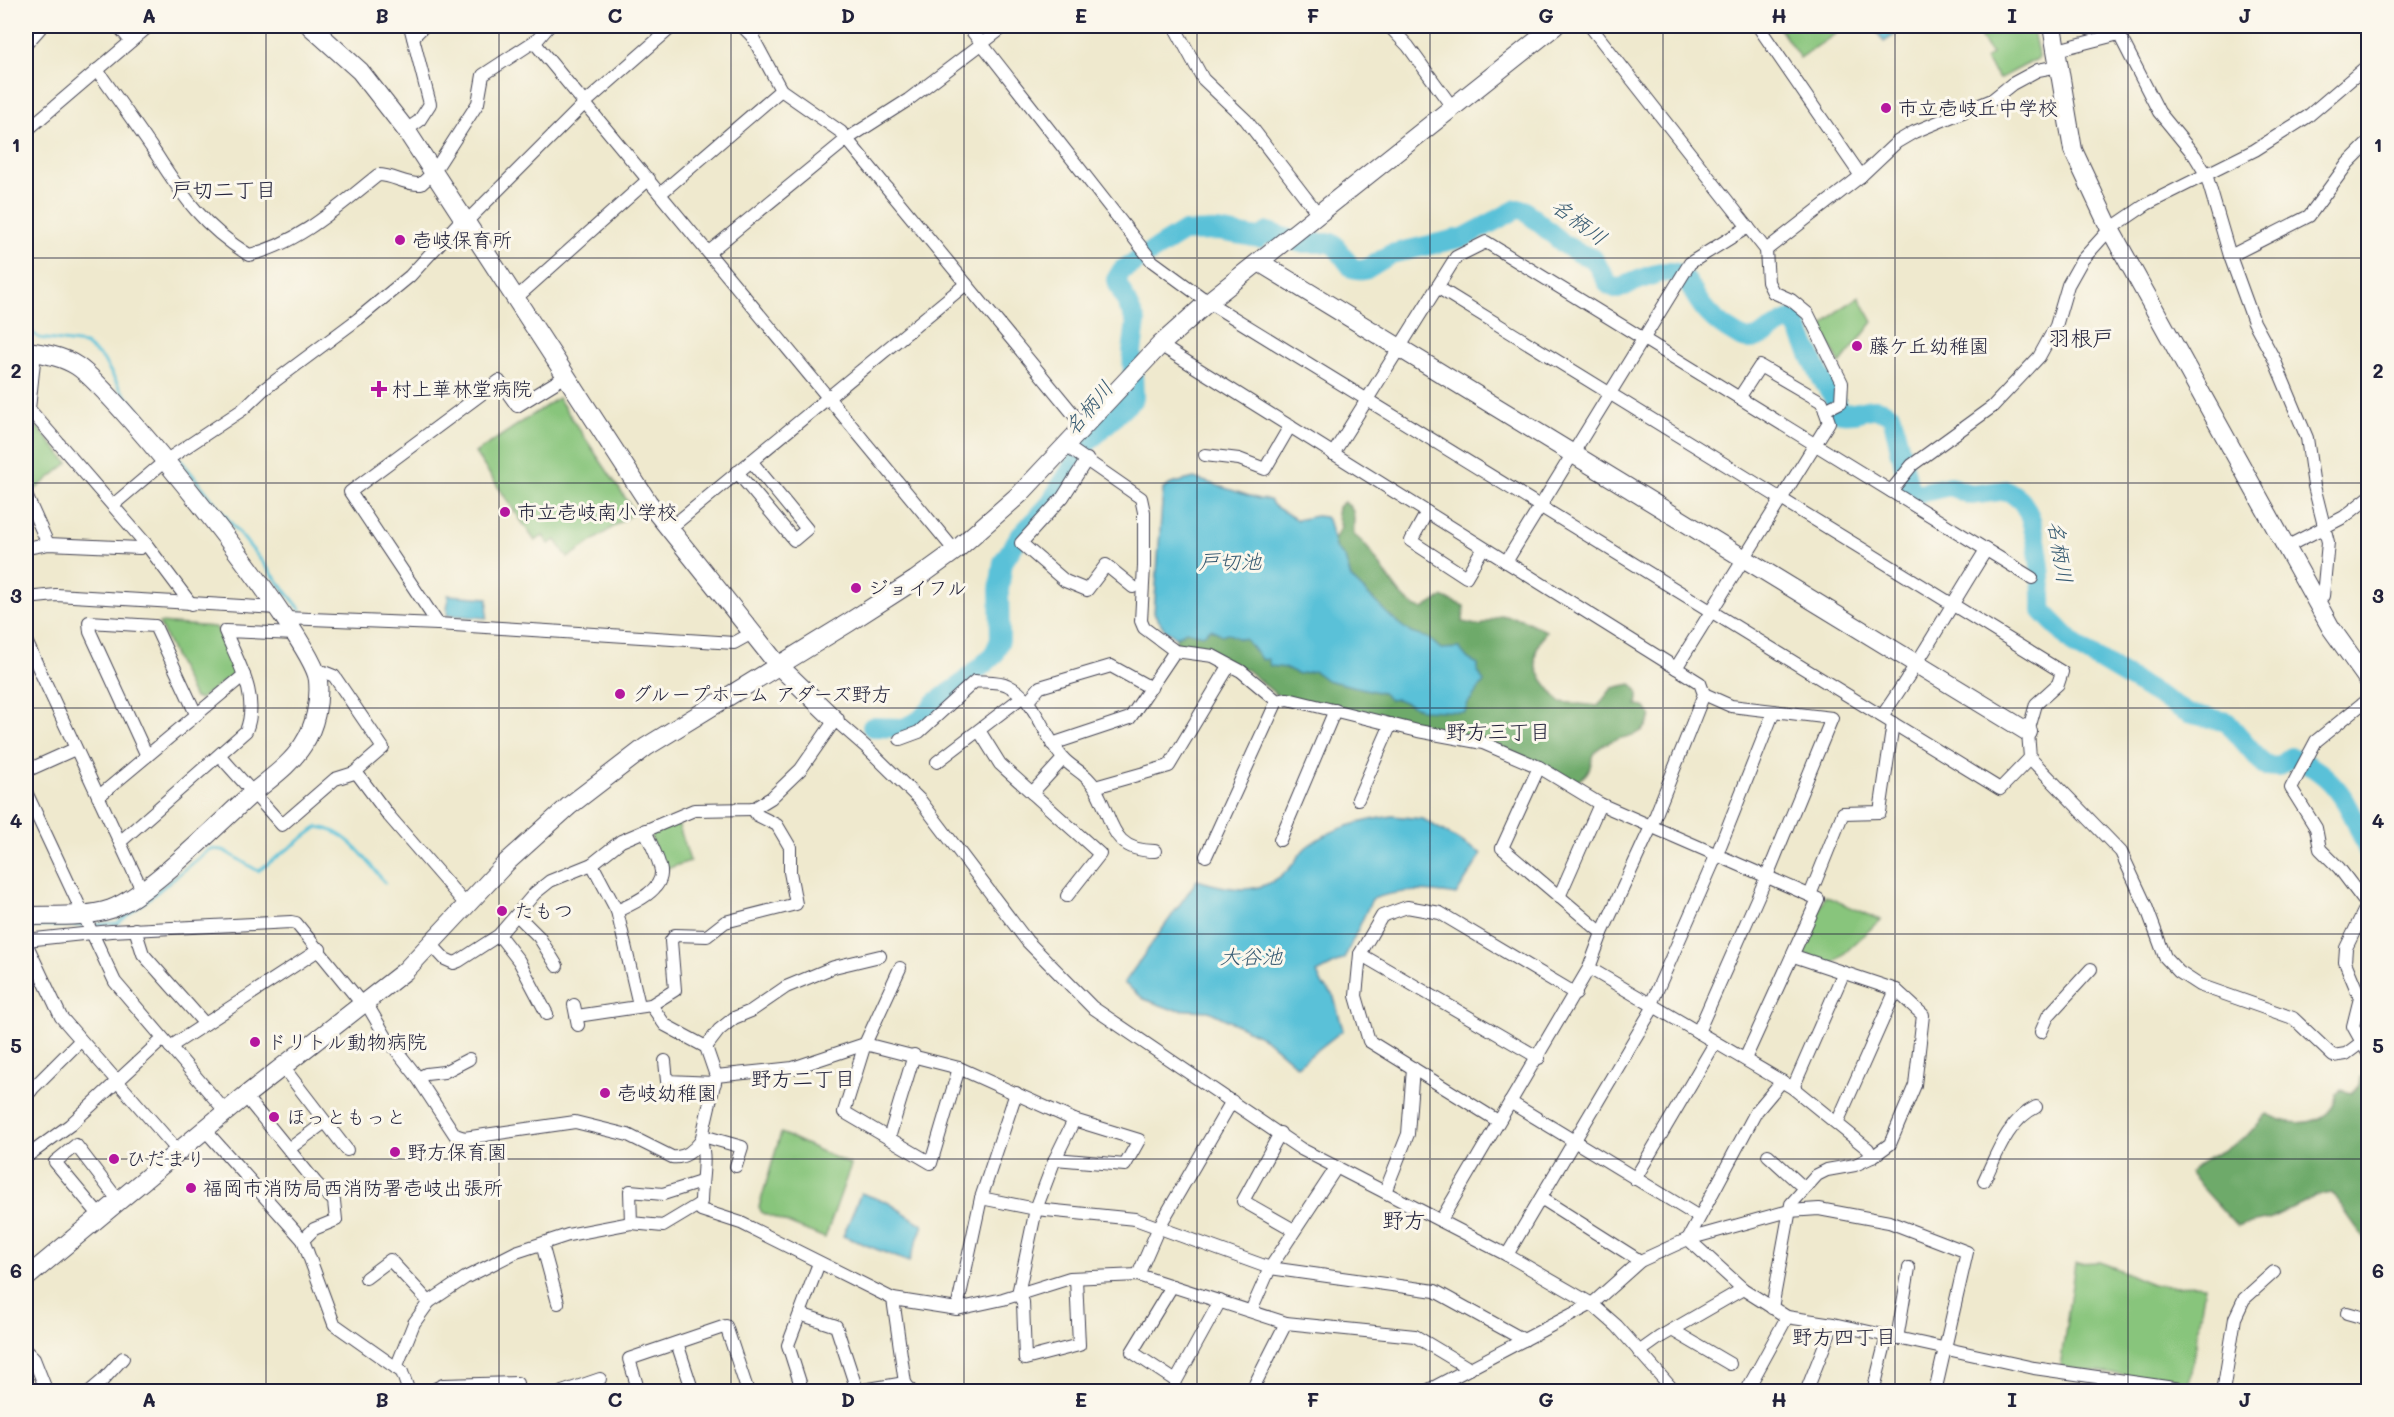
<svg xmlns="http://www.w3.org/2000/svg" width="2394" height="1417" viewBox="0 0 2394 1417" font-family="Mali,'Klee One',sans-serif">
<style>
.green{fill:#88c57b;stroke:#55745b;stroke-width:1.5}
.forest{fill:#6eaa6b;stroke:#486653;stroke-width:1.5}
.water{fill:#5ac1d8;stroke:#3e728a;stroke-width:1.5}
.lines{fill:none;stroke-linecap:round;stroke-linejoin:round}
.stream{stroke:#5ac1d8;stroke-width:3}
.river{stroke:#5ac1d8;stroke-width:20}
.street-casing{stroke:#414051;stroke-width:14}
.secondary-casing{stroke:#414051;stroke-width:20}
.street{stroke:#fff;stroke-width:12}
.secondary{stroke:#fff;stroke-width:18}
.grid{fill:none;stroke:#22223b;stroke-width:1.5;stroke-opacity:0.55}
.poi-dot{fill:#b5179e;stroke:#fbf7ec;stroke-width:2}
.labels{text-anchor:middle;stroke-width:6;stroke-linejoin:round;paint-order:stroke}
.poi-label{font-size:20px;fill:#22223b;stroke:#fbf7ec;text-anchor:start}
.neighbourhood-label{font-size:21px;fill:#22223b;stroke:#fbf7ec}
.water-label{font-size:21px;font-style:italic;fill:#365a72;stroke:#fbf7ec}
.quarter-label{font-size:22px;fill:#22223b;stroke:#fbf7ec}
.neatline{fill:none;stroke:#22223b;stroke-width:2}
.grid-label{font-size:20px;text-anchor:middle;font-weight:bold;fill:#22223b}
</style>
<rect width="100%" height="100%" fill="#fbf7ec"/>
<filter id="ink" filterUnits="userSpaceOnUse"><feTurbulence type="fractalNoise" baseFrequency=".0167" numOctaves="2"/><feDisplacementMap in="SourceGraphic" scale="12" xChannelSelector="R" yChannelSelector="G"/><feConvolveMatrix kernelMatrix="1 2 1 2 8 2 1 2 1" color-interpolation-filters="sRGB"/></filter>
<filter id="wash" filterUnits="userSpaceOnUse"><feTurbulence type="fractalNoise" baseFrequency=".008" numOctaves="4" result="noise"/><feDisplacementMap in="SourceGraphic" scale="24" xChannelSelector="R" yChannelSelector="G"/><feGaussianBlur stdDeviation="1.35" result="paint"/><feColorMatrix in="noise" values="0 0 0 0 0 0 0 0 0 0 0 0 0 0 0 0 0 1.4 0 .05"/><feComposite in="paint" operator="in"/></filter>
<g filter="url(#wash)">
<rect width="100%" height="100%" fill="#efe9ce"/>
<g class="green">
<polygon points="1778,26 1847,26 1800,58"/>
<polygon points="1976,26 2032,26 2039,58 1999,79 1985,59 1992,54 1981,39 1983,36"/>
<polygon points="1859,297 1873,322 1840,364 1824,333 1824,325 1839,310"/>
<polygon points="558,398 635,512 568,558 556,540 549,544 543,536 535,541 475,453"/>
<polygon points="26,414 68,463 32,492 26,477"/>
<polygon points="159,623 216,627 233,665 233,674 200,699 194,698"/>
<polygon points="678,823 690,861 663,870 650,835"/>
<polygon points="1825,896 1880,920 1833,964 1804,954 1801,949"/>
<polygon points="781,1133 851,1165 825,1238 762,1213 759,1207"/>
<path d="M2099,1262C2119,1268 2136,1279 2153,1284C2171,1289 2188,1283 2205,1286L2189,1384L2060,1367L2075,1263Z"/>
</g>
<g class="forest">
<path d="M1344,502C1359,511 1352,521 1354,535C1378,551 1396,604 1423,609L1442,597L1464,606L1463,622L1480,626L1500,615L1522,619L1546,631C1524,663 1539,675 1560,702L1598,706L1612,688L1631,684C1639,689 1639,695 1637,705L1646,708L1651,715C1646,743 1616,732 1598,749C1586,761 1598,770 1574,783L1483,739L1278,696L1247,670L1176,644V634L1180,629L1204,626L1439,652C1407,634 1372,612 1352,581C1344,569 1339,555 1333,542L1341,527L1337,515L1338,507Z"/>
<path d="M2360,1077L2368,1079V1244L2332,1193L2316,1196L2269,1219L2237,1226L2189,1173C2205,1156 2226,1151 2245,1138C2252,1133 2259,1121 2267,1114C2274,1117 2282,1121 2290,1122C2310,1125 2335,1117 2336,1094L2341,1090L2352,1093L2359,1085Z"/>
</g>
<g class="water">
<polygon points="1873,26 1908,26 1884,42"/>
<polygon points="1194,478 1259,499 1270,500 1274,506 1297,520 1316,516 1325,517 1329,522 1335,547 1345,558 1351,578 1393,619 1411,633 1428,638 1441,649 1459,648 1468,659 1478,664 1478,671 1484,682 1468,703 1465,712 1423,710 1397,699 1390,700 1382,693 1326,680 1314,671 1298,674 1286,668 1270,666 1268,659 1262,660 1245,639 1239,639 1227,633 1222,635 1211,629 1203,635 1186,631 1176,637 1165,630 1154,613 1163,489 1171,484"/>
<polygon points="448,595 488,598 487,618 447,615"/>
<path d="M1392,816L1423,819L1482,854L1456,895C1426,890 1401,889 1372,899L1344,959L1317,973L1323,986L1333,994L1343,1030L1297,1066L1264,1038L1209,1011L1171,1009L1144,999L1124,983L1197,880C1231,890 1260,897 1288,870C1296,862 1300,851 1309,845C1334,827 1362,821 1392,816Z"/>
<polygon points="861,1193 889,1203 923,1225 909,1262 843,1236"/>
</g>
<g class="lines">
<g class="stream">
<polyline points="26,328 39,338 85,344 103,359 121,390 174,452"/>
<polyline points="178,457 301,610"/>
<path d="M92,925L118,923L210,849L223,850L258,871L318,827C349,831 366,860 385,883"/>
<polyline points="26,927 85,925"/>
</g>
<path class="river" d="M872,727L904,728L920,720L936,702L958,687L993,656L1000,640L999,590L1003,562L1019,537L1049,505L1087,443L1134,398L1132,352L1136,322L1116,280L1122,270L1183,232L1218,231L1259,238L1268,232L1301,243H1333L1352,268L1365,270L1391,254L1465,237L1517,209L1524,210L1564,244L1578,253L1593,258L1609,285L1618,289C1708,247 1670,291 1727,329C1733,332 1740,339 1748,339C1763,340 1778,322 1794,319L1820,376L1832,395L1840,413C1864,417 1868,400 1892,416L1909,487L1916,494L1950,486L1971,495L2007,490C2012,494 2018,497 2022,502C2038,523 2043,584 2042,611L2077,647L2188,713L2227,722L2265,766L2278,767L2291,757C2339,775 2350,807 2368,851"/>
</g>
</g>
<g filter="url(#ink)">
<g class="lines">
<defs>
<g id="street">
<polyline points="118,26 131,41"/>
<polyline points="742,26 752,36 781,90 841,132 1084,427"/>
<polyline points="968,26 1152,261 1208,302 2000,789 2030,758"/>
<polyline points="1174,26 1203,79 1246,120 1319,215"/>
<polyline points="1389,26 1408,46 1452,107"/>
<polyline points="1590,26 1766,250 1768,282 1773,292 1791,300 1808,314 1842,383 1841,402 1825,410"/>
<polyline points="1758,26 1861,176"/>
<polyline points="2119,34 2159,112 2195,156 2206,174 2230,256 2254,322 2274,359 2307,438 2314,486 2328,542 2323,596 2317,600"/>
<polyline points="752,36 759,26"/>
<polyline points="413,37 424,26"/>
<polyline points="534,42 955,551"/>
<polyline points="26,44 42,26"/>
<polyline points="2057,50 2119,34 2129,26"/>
<path d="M97,70C117,98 137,126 156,154C184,198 203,226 249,255C298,244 339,206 378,175C394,175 405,185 421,184L433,173L478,103L483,75L538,39L549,26"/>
<polyline points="406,130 419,121 430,104 410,26"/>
<polyline points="26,131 149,26"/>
<polyline points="660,194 781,90"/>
<polyline points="465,223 585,103 673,26"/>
<polyline points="1766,250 1861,176 1897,142 1914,132 1992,100 2012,84 2038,70 2059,66"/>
<polyline points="709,252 847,139 908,100 1005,26"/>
<polyline points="2230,256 2309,216 2348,163 2368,143"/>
<polyline points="1437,287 2062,672 2058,684 2036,704 2028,732 2030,758 2121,852 2146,906 2165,957 2179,972 2199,985 2293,1018 2333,1056 2346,1054 2362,1042"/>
<polyline points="515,299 649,179"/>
<polyline points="1160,345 1700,683 1704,694 1651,827 1602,933 1589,968 1441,1220"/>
<polyline points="35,352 29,409 146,544 191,604"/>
<polyline points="1066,446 1141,498 1144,512 1144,566 1141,621 1144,628 1175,651 1213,656 1241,671 1277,701 1288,699 1418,731 1483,743 1539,767 1600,804 1818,899 1745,1059"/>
<polyline points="1333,454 1456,257 1486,242 2032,578"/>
<polyline points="1205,455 1239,459 1265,469 1290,426"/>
<polyline points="1087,459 1063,497 1021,543 1065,581 1087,590 1106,565 1133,587"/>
<polyline points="737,472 794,540 807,529 751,461"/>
<polyline points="1891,491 1912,465 1992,407 2039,357 2056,326 2068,285 2082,260 2110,229 2147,204 2255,150 2307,117 2368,65"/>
<polyline points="26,495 48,544"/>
<polyline points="113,505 165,461 242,410 263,390 358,319 410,276 463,218"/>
<polyline points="1427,512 1411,541 1466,577 1483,548"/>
<polyline points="669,529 966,284"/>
<polyline points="2288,546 2344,517 2368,498"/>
<polyline points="26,548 48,544 140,548 146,544"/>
<polyline points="1506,562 1690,263 1748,227"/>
<polyline points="26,598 56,595 277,608"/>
<polyline points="285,618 438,624 734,643 752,633"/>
<polyline points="438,624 350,492 499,381 517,406 566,376"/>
<polyline points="26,641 142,890"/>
<polyline points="1676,668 1829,422 1822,402 1760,366 1739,398"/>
<polyline points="2368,699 2316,741 2291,788 2316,828 2320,849 2339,868 2367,905 2346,948 2345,962 2360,998 2353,1026 2368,1053"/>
<polyline points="1028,701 1040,687 1111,666 1151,688"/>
<path d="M1882,716C1920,662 1951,605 1986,550"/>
<polyline points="980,732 1000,764 1100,854 1067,896"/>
<path d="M900,739L919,732L975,681C984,682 999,681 1007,685C1035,698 1043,734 1062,757C1072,769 1087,773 1095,788C1114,820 1109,851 1155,851"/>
<polyline points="1052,744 1130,718 1175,651"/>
<polyline points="147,756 90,632 89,622 155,626 196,714"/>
<polyline points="220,756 282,825 335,779 354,773 383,748 334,676 324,672 317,675"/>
<polyline points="937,762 1022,697"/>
<polyline points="1539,767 1502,848 1602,933"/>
<polyline points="26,771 75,749"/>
<polyline points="356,772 389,816 467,906"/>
<polyline points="1095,787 1169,766 1229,666"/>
<polyline points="26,792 115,982 226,1112"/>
<polyline points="1032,793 1063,759"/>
<polyline points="98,797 244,675"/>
<polyline points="1358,799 1391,724"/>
<polyline points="1280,840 1335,710"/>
<path d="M120,842L246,731C260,696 238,663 225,631L296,634"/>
<polyline points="1206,856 1277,701"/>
<polyline points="592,864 617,911 639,1005"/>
<polyline points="1810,895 1843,813 1880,812 1893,723"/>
<polyline points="1559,897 1600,804"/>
<path d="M617,911C632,904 663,891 661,871C659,858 650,843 645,830"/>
<polyline points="517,915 539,937 557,966"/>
<polyline points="135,929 143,954 205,1024"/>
<polyline points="499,935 519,961 547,1014"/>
<polyline points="26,940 111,931 291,922 296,923 362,1004"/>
<polyline points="26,943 61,1017 179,1152"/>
<polyline points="432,945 445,959 454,963 459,961 499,935 535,893 550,881 592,864 621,841 694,810 753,809 771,798 801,769 835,720 866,747 920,800 1027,941 1092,1007 1301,1149 1507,1255 1592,1304 1617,1326 1675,1392"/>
<polyline points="1360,954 1539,1058"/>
<polyline points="900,968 865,1044 844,1112 931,1163 959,1068"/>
<polyline points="1589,968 1793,1088 1868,1149 1872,1157"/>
<path d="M365,1001L386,1037L415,1074L455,1135L464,1138L575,1122L628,1135L672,1157C684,1159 694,1150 701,1141L716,1076L706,1047L665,1025L651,1005"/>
<polyline points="1651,1004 1717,854 1774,711"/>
<polyline points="574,1005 578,1025"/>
<polyline points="577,1016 651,1005 675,990 671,941 675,935 707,936 725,922 796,904 790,872 790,847 777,825 757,815 753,809"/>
<polyline points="1698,1032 1767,876 1832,718 1731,706 1704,694"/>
<polyline points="2041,1032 2048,1016 2091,969"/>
<polyline points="170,1047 320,949"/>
<polyline points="706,1047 719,1030 734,1018 751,1011 786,987 834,967 880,956"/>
<polyline points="665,1061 667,1081 715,1083"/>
<polyline points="283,1067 347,1150"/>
<polyline points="716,1076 793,1068 865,1044 959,1068 1074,1120 1139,1140 1125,1165 1055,1159"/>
<polyline points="418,1078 426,1074 444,1072 469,1059"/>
<polyline points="26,1079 31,1091"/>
<polyline points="1793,1088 1843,974"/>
<polyline points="26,1095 80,1041"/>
<polyline points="245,1096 316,1183 334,1201 336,1220 314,1229 303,1240"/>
<polyline points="1510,1102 1699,1217"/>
<polyline points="1074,1120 1055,1159 1036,1209 1018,1294 1023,1302 1025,1359 1079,1345 1076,1278"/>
<polyline points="1498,1121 1369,1041 1356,996 1360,954 1382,916 1407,907 1440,913 1576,994"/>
<polyline points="1837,1123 1896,990"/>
<polyline points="205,1130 303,1240 334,1324 402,1372 409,1392"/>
<polyline points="1280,1133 1243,1201 1294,1230"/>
<polyline points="703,1136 742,1147 736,1166"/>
<polyline points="889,1138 914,1055"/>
<polyline points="289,1149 325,1122"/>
<polyline points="1768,1155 1804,1188"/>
<polyline points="26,1157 70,1125 163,1039"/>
<polyline points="1635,1179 1715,1043"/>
<path d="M1984,1181C1996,1156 2008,1120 2036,1107"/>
<polyline points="1385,1192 1408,1134 1413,1068"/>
<polyline points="981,1198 1036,1209 1135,1219 1270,1268 1435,1291 1524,1340"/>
<polyline points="1541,1198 1640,1261"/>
<polyline points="698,1205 701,1210 741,1223 893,1299 957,1309 1003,1299 1070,1278 1138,1275 1286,1323 1415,1336 1470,1369"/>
<polyline points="100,1216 55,1162 76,1145 118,1200"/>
<polyline points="631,1223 630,1191 663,1194 701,1182"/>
<polyline points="1688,1239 1743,1289 1787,1317 1833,1324 2034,1368 2202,1392"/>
<polyline points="1688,1239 1756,1112 1782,1081"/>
<polyline points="542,1244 558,1303"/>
<polyline points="1507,1255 1654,1006"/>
<polyline points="1138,1275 1159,1227 1232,1101"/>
<polyline points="366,1278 390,1260 429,1302"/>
<polyline points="1172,1286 1132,1352 1176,1381 1220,1301"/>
<polyline points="893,1299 905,1383 912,1392"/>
<polyline points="1772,1308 1791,1204 1817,1175 1827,1170 1855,1165 1872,1157 1890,1144 1915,1085 1923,1015 1896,990 1794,956"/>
<polyline points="957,1309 981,1198 1016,1093"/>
<polyline points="1251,1311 1270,1268 1336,1168"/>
<polyline points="2347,1313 2368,1319"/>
<polyline points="800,1314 836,1326 857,1390"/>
<polyline points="1672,1330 1730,1364"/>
<polyline points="1897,1339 1909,1268"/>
<polyline points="677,1343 693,1392"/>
<polyline points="26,1351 34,1359 47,1392"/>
<polyline points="1639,1352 1660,1337 1743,1289"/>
<path d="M396,1368L414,1323L429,1302L465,1278L516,1252L568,1235L631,1223L663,1226L698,1205L701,1202C701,1182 707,1160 701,1141"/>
<polyline points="89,1392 102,1381 123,1358"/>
<polyline points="437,1392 437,1388 443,1385 517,1383"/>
<polyline points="562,1392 600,1379"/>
<polyline points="639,1392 629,1359 726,1326 748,1392"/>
<polyline points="803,1392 788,1345 819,1263"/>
<polyline points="851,1392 905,1383"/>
<polyline points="1251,1392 1286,1323"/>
<polyline points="1425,1392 1592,1304 1640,1261 1688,1239 1789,1211 1819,1209 1889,1222 1967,1252 1935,1392"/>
<polyline points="1746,1392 1787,1317"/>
<polyline points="1806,1392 1833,1324"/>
<polyline points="1873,1392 1887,1336"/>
<polyline points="2223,1392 2235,1318 2244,1299 2274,1272"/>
</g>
<g id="secondary">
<polyline points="310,26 360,71 406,130 648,502 778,665 835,720"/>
<polyline points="2052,26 2073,150 2110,229 2331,628 2368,680"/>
<polyline points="1259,262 2028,732"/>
<path d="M26,351C43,353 62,356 77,366C116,391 314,640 318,680C320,702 315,727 303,745C289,767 266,781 247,798C216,826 147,896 111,909C84,918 53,915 26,916"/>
<polyline points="26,1278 245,1096 405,971 507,862 569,806 646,747 848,623 915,580 955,551 1021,493 1160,345 1208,302 1555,26"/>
</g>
</defs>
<use href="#street" class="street-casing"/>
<use href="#secondary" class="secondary-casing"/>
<use href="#street" class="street"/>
<use href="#secondary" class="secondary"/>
</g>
</g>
<path class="grid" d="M266,26V1392M499,26V1392M731,26V1392M964,26V1392M1197,26V1392M1430,26V1392M1663,26V1392M1895,26V1392M2128,26V1392M26,258H2368M26,483H2368M26,708H2368M26,934H2368M26,1159H2368"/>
<g class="poi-dot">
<circle cx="1886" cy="108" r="6"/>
<circle cx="400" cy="240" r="6"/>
<circle cx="1857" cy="346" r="6"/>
<path d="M376 380h6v6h6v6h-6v6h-6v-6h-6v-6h6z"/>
<circle cx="505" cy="512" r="6"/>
<circle cx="856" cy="588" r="6"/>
<circle cx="620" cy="694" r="6"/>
<circle cx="502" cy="911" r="6"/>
<circle cx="255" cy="1042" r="6"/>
<circle cx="605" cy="1093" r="6"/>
<circle cx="274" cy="1117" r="6"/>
<circle cx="395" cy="1152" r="6"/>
<circle cx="114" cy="1159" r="6"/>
<circle cx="191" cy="1188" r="6"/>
</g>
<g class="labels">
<g class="poi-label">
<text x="1898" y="115">市立壱岐丘中学校</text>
<text x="412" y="247">壱岐保育所</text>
<text x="1869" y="353">藤ケ丘幼稚園</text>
<text x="392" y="396">村上華林堂病院</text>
<text x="517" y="519">市立壱岐南小学校</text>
<text x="868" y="595">ジョイフル</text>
<text x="632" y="701">グループホーム アダーズ野方</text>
<text x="514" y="918">たもつ</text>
<text x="267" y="1049">ドリトル動物病院</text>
<text x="617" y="1100">壱岐幼稚園</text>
<text x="286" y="1124">ほっともっと</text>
<text x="407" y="1159">野方保育園</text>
<text x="126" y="1166">ひだまり</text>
<text x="203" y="1195">福岡市消防局西消防署壱岐出張所</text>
</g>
<g class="neighbourhood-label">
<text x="224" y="197">戸切二丁目</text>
<text x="1498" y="739">野方三丁目</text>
<text x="803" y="1086">野方二丁目</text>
<text x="1844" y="1344">野方四丁目</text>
</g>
<g class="water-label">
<text transform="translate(1579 222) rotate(37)" y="7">名柄川</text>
<text transform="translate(1089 408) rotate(-50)" y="7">名柄川</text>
<text transform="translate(2060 552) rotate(81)" y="7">名柄川</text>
<text x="1230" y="569">戸切池</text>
<text x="1251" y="964">大谷池</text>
</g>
<g class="quarter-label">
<text x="2081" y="346">羽根戸</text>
<text x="1404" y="1228">野方</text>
</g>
</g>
<rect width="2394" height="1417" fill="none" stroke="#fbf7ec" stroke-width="66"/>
<rect x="33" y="33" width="2328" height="1351" class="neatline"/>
<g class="grid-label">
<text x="149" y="23">A</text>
<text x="382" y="23">B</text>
<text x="615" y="23">C</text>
<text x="848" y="23">D</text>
<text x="1081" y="23">E</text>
<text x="1313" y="23">F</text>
<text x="1546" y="23">G</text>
<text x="1779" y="23">H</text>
<text x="2012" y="23">I</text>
<text x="2245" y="23">J</text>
<text x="16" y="152">1</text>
<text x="2378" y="152">1</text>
<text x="16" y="378">2</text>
<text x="2378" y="378">2</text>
<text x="16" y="603">3</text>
<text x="2378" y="603">3</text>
<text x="16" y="828">4</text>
<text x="2378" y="828">4</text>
<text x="16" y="1053">5</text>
<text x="2378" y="1053">5</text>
<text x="16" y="1278">6</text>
<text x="2378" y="1278">6</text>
<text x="149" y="1407">A</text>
<text x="382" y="1407">B</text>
<text x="615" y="1407">C</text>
<text x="848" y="1407">D</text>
<text x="1081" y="1407">E</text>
<text x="1313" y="1407">F</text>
<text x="1546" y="1407">G</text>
<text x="1779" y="1407">H</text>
<text x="2012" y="1407">I</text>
<text x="2245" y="1407">J</text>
</g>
</svg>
